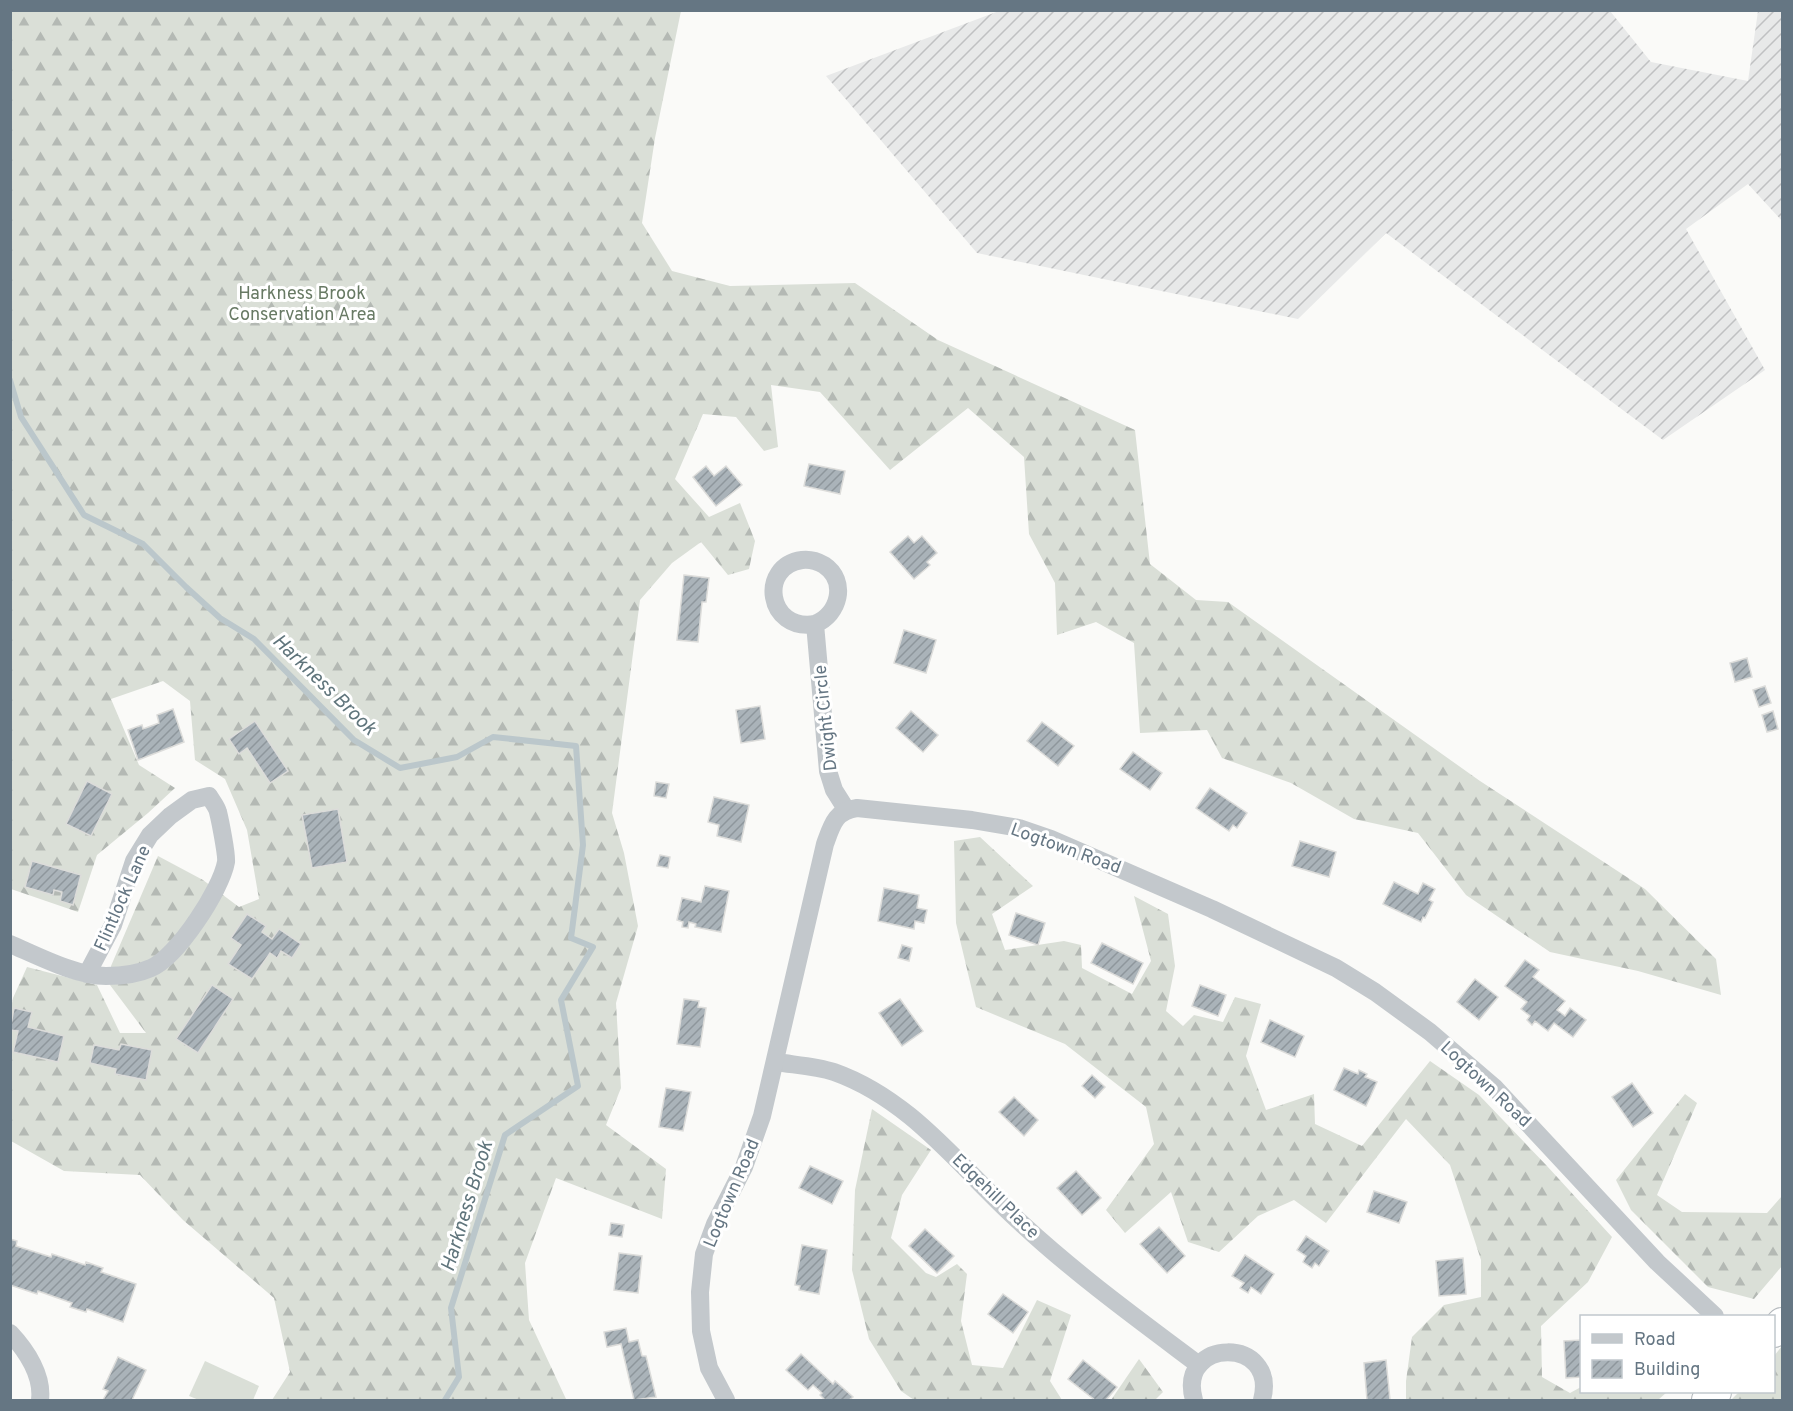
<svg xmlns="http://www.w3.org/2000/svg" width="1793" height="1411" viewBox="0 0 1793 1411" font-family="Overpass,sans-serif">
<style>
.industrial{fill:url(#industrial-furrows)}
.grass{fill:#dadfd7}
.forest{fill:url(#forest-firs)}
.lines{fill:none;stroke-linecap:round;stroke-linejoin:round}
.stream{stroke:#bbc7cb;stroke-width:6}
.building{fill:url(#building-hatch);stroke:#dcdcda;stroke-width:1.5}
.trunk-casing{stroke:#b4b9bd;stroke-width:32}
.minor{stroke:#c3c8cc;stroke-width:18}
.trunk{stroke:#fff;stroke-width:30}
.labels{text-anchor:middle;stroke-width:6;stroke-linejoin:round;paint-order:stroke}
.park-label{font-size:18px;fill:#687a64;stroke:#fff}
.street-label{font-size:18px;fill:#657683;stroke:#fff}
.water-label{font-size:20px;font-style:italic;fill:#60757c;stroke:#fff}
</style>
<defs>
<pattern id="industrial-furrows" width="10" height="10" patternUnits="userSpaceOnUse" patternTransform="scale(1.5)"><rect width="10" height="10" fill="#e8e9e9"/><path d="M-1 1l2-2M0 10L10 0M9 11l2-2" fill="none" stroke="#c0c1c2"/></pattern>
<pattern id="forest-firs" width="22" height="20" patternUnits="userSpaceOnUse" patternTransform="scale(1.5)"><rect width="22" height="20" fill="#dadfd7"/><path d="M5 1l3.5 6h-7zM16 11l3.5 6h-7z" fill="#b4b9b4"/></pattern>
<pattern id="building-hatch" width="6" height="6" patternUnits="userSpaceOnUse" patternTransform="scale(1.5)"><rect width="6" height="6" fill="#aab3b9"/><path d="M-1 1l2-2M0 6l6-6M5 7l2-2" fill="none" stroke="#8e969c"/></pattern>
</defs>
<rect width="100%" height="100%" fill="#fafaf8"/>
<polygon class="industrial" points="1610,11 1651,62 1748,81 1758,11 1782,11 1782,221 1748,184 1686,229 1765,370 1663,440 1386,233 1298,319 977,253 826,76 999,11"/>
<polygon class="grass" points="205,1361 259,1386 253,1400 199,1400 189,1396"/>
<g class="forest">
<polygon points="10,11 681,11 655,138 642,223 672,271 730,286 855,283 938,340 1135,430 1150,564 1196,600 1228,602 1480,781 1645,889 1716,959 1721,995 1638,971 1550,952 1466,895 1418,833 1354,819 1291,783 1222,758 1207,730 1140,733 1134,643 1096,622 1057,635 1055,583 1029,534 1024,457 968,408 890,470 820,392 771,385 778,447 764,451 736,417 703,414 675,479 709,517 740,503 755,541 749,569 728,575 701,542 672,563 640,600 612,813 624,853 638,926 616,1003 621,1088 606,1125 666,1169 662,1219 556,1178 525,1263 529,1320 566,1399 573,1400 272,1400 290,1372 274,1298 183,1220 140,1175 64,1171 11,1141 11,1008 13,998 27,967 97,985 120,1033 146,1033 110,985 111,966 158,856 203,880 239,907 259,899 247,830 225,779 195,760 190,701 163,681 111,699 139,765 175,788 148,813 97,855 78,912 11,889"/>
<polygon points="980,837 1033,886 992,914 1005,950 1064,941 1081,945 1082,968 1132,994 1151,961 1134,896 1168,914 1175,966 1166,1011 1183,1026 1194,1015 1223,1022 1235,997 1261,1004 1246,1056 1266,1110 1314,1094 1315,1124 1362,1146 1430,1061 1479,1095 1547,1166 1612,1237 1588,1282 1541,1326 1542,1377 1570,1393 1581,1387 1582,1392 1667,1392 1658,1400 1406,1400 1406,1381 1412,1337 1444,1305 1481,1297 1481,1260 1450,1165 1406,1119 1326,1223 1294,1200 1258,1216 1219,1252 1188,1242 1171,1192 1125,1233 1106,1210 1154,1144 1146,1107 1065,1044 976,1007 956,923 954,841"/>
<polygon points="1685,1094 1697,1103 1657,1195 1682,1212 1767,1213 1782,1196 1782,1266 1754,1299 1708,1287 1631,1210 1616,1180"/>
<polygon points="872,1109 931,1150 902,1195 891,1238 926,1273 936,1277 957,1264 967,1274 961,1321 972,1365 1003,1368 1037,1300 1071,1315 1050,1381 1062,1400 914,1400 901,1391 869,1339 852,1270 855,1190"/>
<polygon points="1782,1346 1782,1400 1731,1400 1739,1392 1774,1392 1774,1356"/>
<polygon points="1139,1359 1163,1392 1155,1400 1111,1400"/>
</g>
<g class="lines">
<polyline class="stream" points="10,380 21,417 84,515 143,544 186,587 220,618 254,639 354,740 400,768 457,757 493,737 576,746 583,845 571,938 593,947 561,1000 578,1086 505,1135 451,1308 459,1377 445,1400"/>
</g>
<g class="building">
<polygon points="809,464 845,471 840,494 804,486"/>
<polygon points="706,466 714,476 726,466 742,485 716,506 693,477"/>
<polygon points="908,536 914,543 922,536 937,553 927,562 930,565 914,579 890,552"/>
<polygon points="684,575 709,578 706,602 702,602 698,642 677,640"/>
<polygon points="904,630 936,640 926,673 894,663"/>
<polygon points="1747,658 1752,677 1735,682 1730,663"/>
<polygon points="1765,686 1771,703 1759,707 1753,690"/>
<polygon points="760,706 765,739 741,743 736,710"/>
<polygon points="173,709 184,742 138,760 128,730 142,725 143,729 159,723 157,715"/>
<polygon points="911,711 938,735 923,752 896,728"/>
<polygon points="1773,711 1778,729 1767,732 1762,715"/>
<polygon points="255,721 288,771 270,783 247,748 239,754 229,739"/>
<polygon points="1042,722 1074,746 1058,766 1027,741"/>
<polygon points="1133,752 1162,773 1150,790 1120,769"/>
<polygon points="87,781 112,794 91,836 66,824"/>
<polygon points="656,782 669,784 666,798 654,796"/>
<polygon points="1210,788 1247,813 1237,828 1233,825 1229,831 1196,808"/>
<polygon points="714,797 749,805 741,842 717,836 719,825 708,822"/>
<polygon points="338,809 347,862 312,868 302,815"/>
<polygon points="1300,841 1336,852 1329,877 1292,866"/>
<polygon points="660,855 670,857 668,868 657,866"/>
<polygon points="32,861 81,875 73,905 60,901 62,892 54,890 53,895 25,887"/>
<polygon points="1394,882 1418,894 1423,883 1435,889 1429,900 1433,902 1425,918 1423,917 1421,922 1383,904"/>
<polygon points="705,886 729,891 721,932 695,927 696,924 689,922 688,928 682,927 683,922 677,920 682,898 701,902"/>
<polygon points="884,888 919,895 917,908 927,910 924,923 915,921 914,929 878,921"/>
<polygon points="1016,913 1045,923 1038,945 1009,935"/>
<polygon points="247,914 266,926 262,932 272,939 279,929 301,944 292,958 281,951 277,958 270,953 252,979 228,964 241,945 231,938"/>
<polygon points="1102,943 1143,963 1133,984 1091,963"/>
<polygon points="902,945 912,948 909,961 898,958"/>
<polygon points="1525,960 1539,970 1533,977 1565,1001 1557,1010 1565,1016 1570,1008 1586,1020 1573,1037 1554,1023 1548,1031 1535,1021 1532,1025 1527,1020 1530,1016 1521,1009 1527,1002 1505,986"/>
<polygon points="1475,979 1498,997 1479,1020 1457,1002"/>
<polygon points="212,985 233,999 198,1053 176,1039"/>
<polygon points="1200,985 1226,995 1218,1016 1192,1006"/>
<polygon points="684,999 699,1001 698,1007 706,1008 700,1047 677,1044"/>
<polygon points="900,999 923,1031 902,1046 879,1013"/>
<polygon points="14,1008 32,1012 28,1027 64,1036 58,1062 13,1052 18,1031 10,1030"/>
<polygon points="1270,1020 1304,1036 1295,1057 1261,1042"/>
<polygon points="121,1044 152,1050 146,1080 115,1074 116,1069 90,1063 94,1045 119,1050"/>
<polygon points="1344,1068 1358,1074 1359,1070 1367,1074 1365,1077 1377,1082 1366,1106 1334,1090"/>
<polygon points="1092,1075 1105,1087 1095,1098 1082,1086"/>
<polygon points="1632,1083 1653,1113 1633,1127 1612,1097"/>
<polygon points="666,1088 691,1092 683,1131 659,1127"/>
<polygon points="1014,1097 1038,1120 1024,1136 999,1112"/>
<polygon points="810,1166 843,1181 832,1204 799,1188"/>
<polygon points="1076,1171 1101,1198 1082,1215 1057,1188"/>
<polygon points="1374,1191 1407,1202 1399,1223 1367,1212"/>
<polygon points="611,1223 624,1225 622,1237 609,1235"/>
<polygon points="1159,1227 1185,1256 1167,1273 1140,1244"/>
<polygon points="925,1229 954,1256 937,1273 909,1246"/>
<polygon points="1306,1236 1329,1251 1319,1266 1315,1263 1312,1268 1303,1262 1306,1256 1297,1250"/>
<polygon points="10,1239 17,1241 16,1246 51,1257 52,1254 85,1265 86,1262 103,1268 101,1272 136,1284 123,1322 87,1309 86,1312 70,1307 72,1303 38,1291 37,1294 10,1285"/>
<polygon points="802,1245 827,1250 819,1294 799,1290 800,1286 795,1285"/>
<polygon points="619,1253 642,1256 638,1293 614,1290"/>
<polygon points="1245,1255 1274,1274 1261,1294 1251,1287 1248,1293 1240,1288 1244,1283 1232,1276"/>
<polygon points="1463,1258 1466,1294 1439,1296 1436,1261"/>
<polygon points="1003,1294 1028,1312 1013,1333 988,1314"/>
<polygon points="626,1328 629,1342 638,1340 642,1356 646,1356 656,1397 634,1400 621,1344 607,1347 604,1332"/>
<polygon points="1582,1340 1582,1377 1566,1378 1564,1341"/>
<polygon points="801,1354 833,1384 835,1381 853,1397 849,1400 825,1400 820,1395 822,1393 813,1385 808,1390 786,1370"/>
<polygon points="118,1357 146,1370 132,1400 134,1400 103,1400 108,1391 103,1389"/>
<polygon points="1083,1360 1117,1387 1106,1400 1095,1400 1068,1379"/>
<polygon points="1386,1360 1390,1400 1367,1400 1364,1363"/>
</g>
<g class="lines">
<defs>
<g id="trunk">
<polyline points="1774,1332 1782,1323"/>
<polyline points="1707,1400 1716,1392"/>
</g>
</defs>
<use href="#trunk" class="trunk-casing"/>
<g class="minor">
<path d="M815,624C839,615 848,581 824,565C817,561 810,559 802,560C758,566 767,632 815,624L828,771L834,790L846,809"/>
<path d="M10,944C38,956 76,976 106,976C120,976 138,974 151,968C177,957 221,890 226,862C227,855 220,820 218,812C217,807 212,801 209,796L192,800L170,816L150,835L134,861L113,925L87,974"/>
<path d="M776,1062C795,1065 816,1066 834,1072C913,1100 961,1169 1021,1223C1077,1275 1139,1320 1199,1365"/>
<path d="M10,1333C27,1351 43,1376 40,1400"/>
<path d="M726,1400L709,1368L701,1331L700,1292L704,1254L715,1224L744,1167L762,1116L825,844C832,825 835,811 857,808L972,820L1019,828L1051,839L1212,909L1336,968L1375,992L1430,1032L1494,1087L1657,1262L1715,1316"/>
<path d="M1194,1400C1176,1337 1279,1336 1262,1400"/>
</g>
<use href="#trunk" class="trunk"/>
</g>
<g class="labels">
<g class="park-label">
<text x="302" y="299">Harkness Brook<tspan x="302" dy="21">Conservation Area</tspan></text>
</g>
<g class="street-label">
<text transform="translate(825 718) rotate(-96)" y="6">Dwight Circle</text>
<text transform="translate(1066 848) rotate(20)" y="6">Logtown Road</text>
<text transform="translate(122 898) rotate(-66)" y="6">Flintlock Lane</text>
<text transform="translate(1486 1084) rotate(43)" y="6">Logtown Road</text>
<text transform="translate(731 1193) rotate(-67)" y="6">Logtown Road</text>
<text transform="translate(996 1196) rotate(44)" y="6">Edgehill Place</text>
</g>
<g class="water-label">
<text transform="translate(325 684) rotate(44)" y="7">Harkness Brook</text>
<text transform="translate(466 1206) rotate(-73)" y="7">Harkness Brook</text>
</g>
</g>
<rect width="1793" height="1411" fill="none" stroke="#657683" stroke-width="24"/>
<rect x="1580" y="1315" width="195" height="78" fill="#ffffff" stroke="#c1c8cd" stroke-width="1.5"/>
<rect x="1592" y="1334" width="30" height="9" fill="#c3c8cc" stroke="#c1c8cd" stroke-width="1.5"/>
<text x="1634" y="1345" font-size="18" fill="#657683">Road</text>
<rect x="1592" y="1360" width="30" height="18" fill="url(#building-hatch)" stroke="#c1c8cd" stroke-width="1.5"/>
<text x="1634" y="1375" font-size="18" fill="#657683">Building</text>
</svg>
